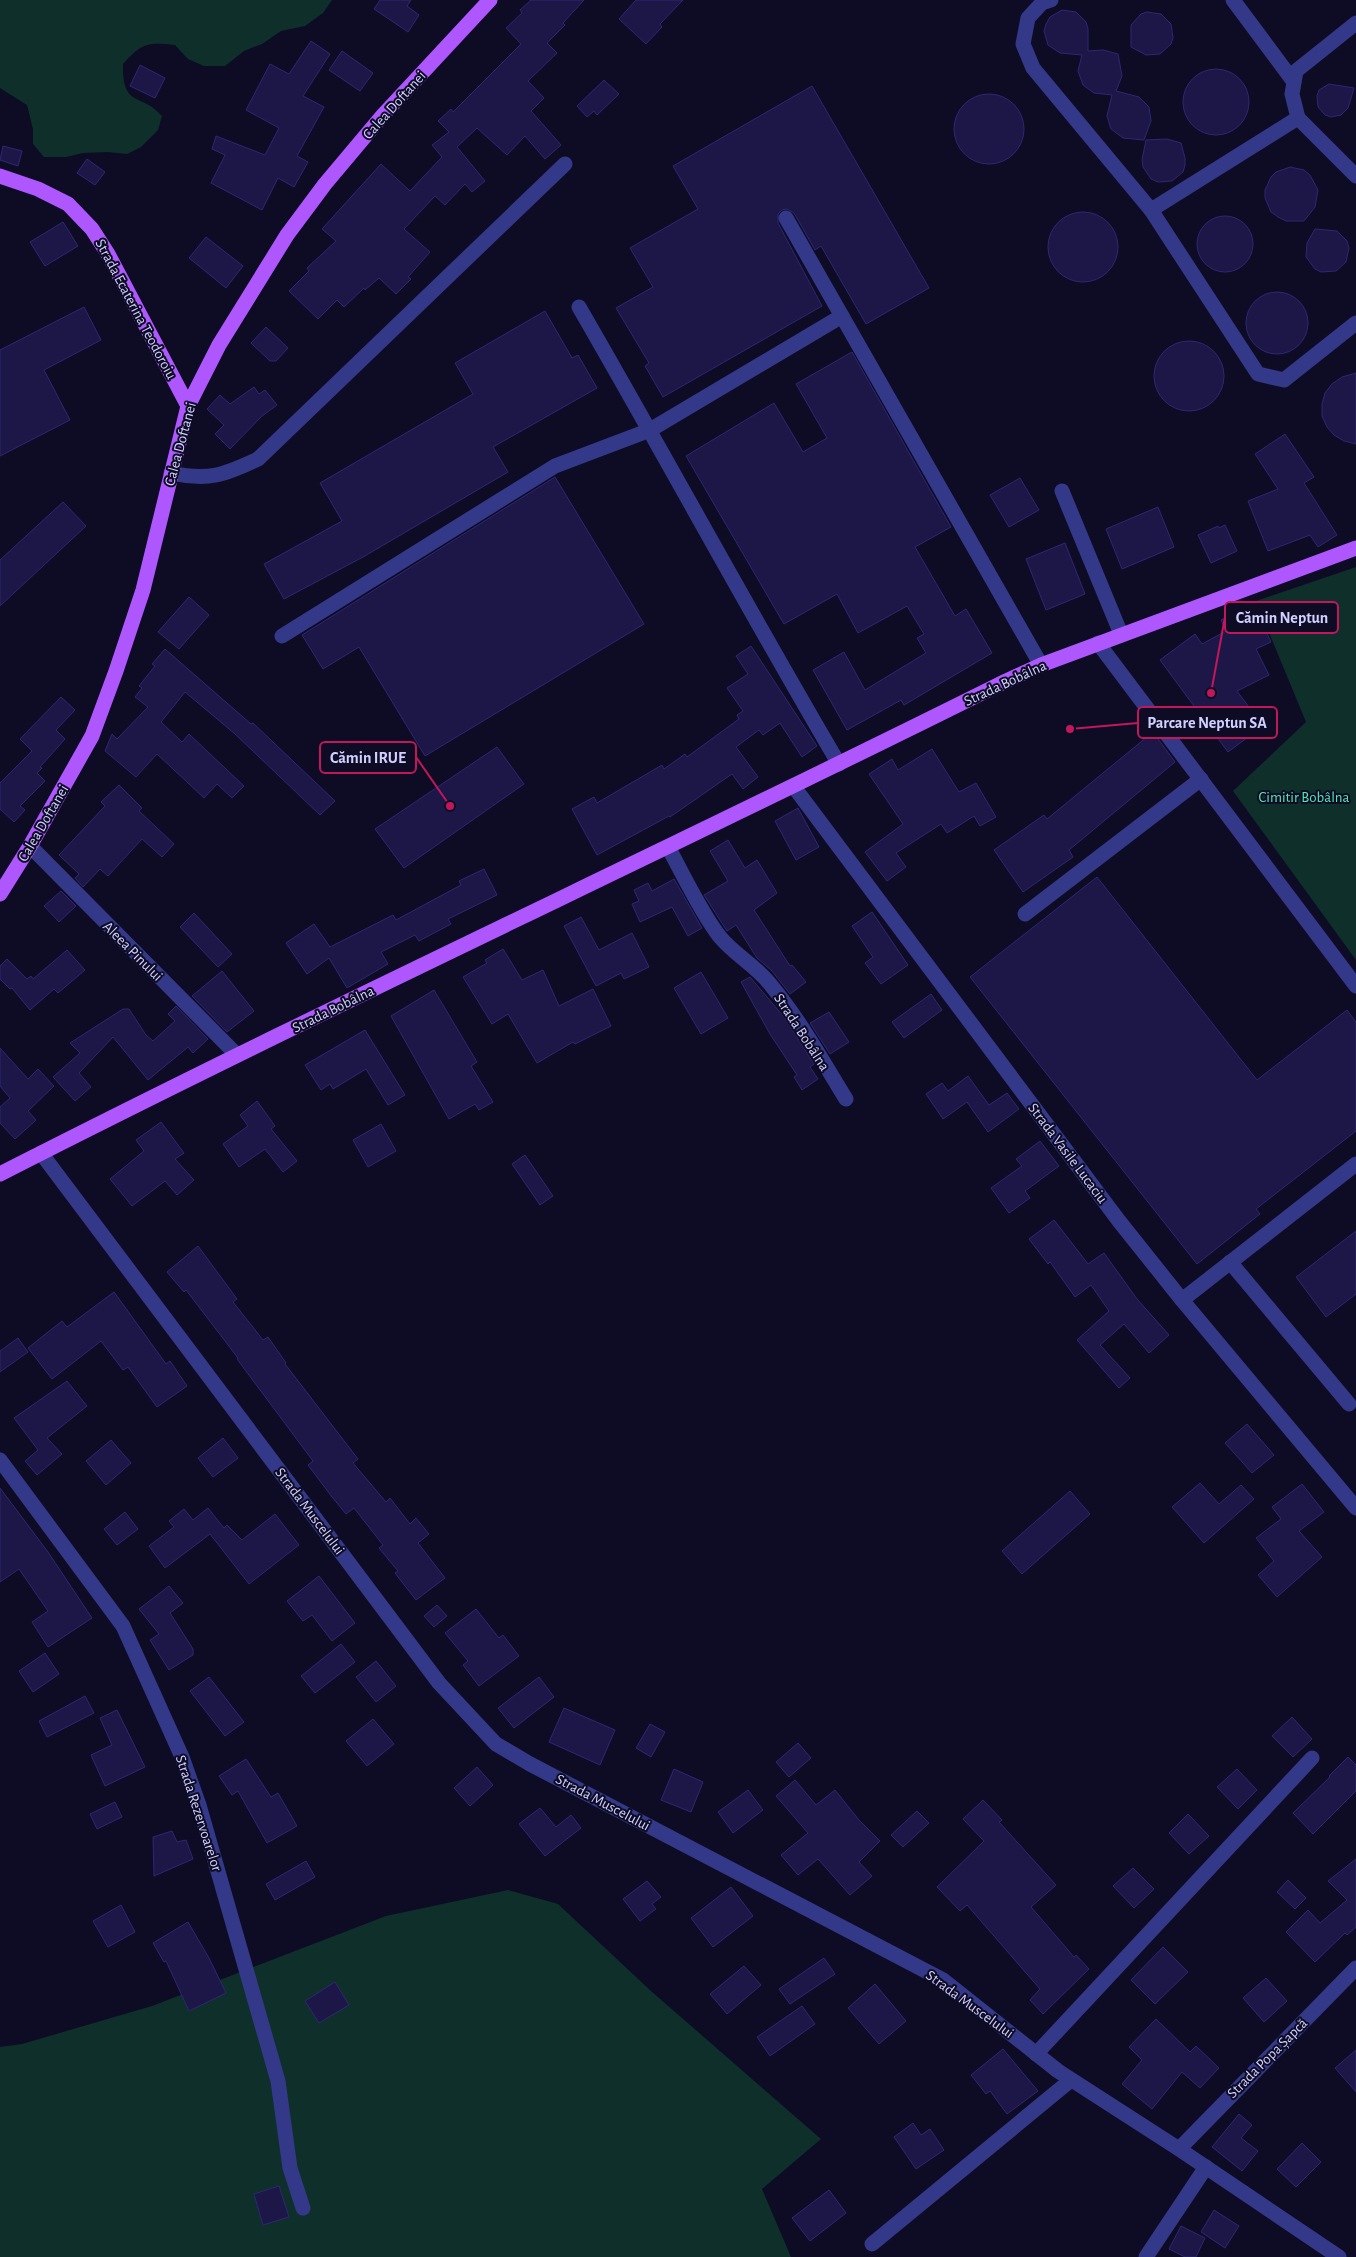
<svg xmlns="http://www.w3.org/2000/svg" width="1356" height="2257" viewBox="0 0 1356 2257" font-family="'Alegreya Sans',sans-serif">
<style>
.green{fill:#0f2f2b}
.building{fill:#1c1747;stroke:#2e2775}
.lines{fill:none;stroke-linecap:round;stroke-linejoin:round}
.minor{stroke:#333988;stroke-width:15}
.major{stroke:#af57ff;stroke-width:15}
.labels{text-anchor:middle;stroke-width:4;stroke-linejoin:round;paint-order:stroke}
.street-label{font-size:15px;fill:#d1d0ff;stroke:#0e0c25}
.park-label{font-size:15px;fill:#52e9b4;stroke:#0e0c25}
.leader{fill:none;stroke:#c2185b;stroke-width:2}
.callout-dot{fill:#c2185b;stroke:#0e0c25;stroke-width:2}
.callout{fill:#0e0c25;stroke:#c2185b;stroke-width:2}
.callout-label{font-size:16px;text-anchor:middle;font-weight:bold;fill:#d1d0ff}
</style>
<rect width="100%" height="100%" fill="#0e0c25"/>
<g class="green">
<path d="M0,0H332L323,13L305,26L281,31L262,44L244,51L225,66H204L188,59L175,45C147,42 142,43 123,64C122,109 142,92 162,116L158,130L141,147L127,154L108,152L83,153L66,157H44L33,144V129L27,105L0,88Z"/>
<polygon points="1356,567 1356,960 1233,791 1306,722 1256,601"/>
<polygon points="508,1890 558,1904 651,1991 821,2139 762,2189 791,2257 0,2257 0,2047 22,2044 152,2006 386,1916"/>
</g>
<g class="building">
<polygon points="380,0 411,0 407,6 419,15 408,32 374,9"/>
<polygon points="531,0 584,0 563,23 565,25 547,43 557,53 528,81 544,98 531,111 561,145 545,159 525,136 507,155 477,128 457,147 485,181 472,192 465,184 445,205 435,196 404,229 430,252 408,277 411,279 396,294 379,278 365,290 364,288 344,307 337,300 318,319 289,291 309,271 307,268 336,241 322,229 381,164 410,191 442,157 432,145 449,132 438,121 451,109 453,112 521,44 506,28 522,13 520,10"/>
<polygon points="636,0 683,0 660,24 662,27 646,44 619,19"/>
<polygon points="1062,10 1076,12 1086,22 1088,29 1088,51 1103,50 1118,54 1122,76 1116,91 1139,97 1149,107 1151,121 1144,140 1123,138 1111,129 1107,116 1112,95 1094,93 1083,85 1078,71 1082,55 1060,53 1048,45 1044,31 1046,24 1050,17"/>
<polygon points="1147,12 1161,14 1171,24 1173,38 1171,44 1160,54 1146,55 1131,47 1131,25 1141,14"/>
<polygon points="311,41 330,54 303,96 324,107 297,156 308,162 294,187 278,178 262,210 211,183 225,155 212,149 216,136 265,155 279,128 246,110 270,64 289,74"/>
<polygon points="342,51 373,73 360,91 329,70"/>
<polygon points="140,65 165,78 155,98 130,86"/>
<circle cx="1216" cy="102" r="33"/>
<polygon points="604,80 619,94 597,115 594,111 587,117 577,106"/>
<polygon points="1329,84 1354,88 1348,108 1341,115 1331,117 1325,115 1318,107 1317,96 1319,90"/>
<polygon points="812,86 929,288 866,324 821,246 815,250 794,213 787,209 782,210 778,214 778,223 822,306 663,397 645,366 649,363 616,308 653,287 630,248 698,209 673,166"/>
<circle cx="989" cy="129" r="35"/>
<polygon points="1167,139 1181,143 1185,158 1185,165 1183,172 1172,181 1158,182 1151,179 1143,167 1142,160 1146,140"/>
<polygon points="3,146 22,151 18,166 0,160"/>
<polygon points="87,159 105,172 95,185 77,173"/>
<polygon points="1290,167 1304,170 1310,175 1318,190 1315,207 1304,221 1286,221 1278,217 1271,212 1265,198 1265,190 1271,177 1276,172"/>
<circle cx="1083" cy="247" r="35"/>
<circle cx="1225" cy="244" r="28"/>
<polygon points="63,222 78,246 45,266 30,242"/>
<polygon points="1315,229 1337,231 1347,241 1349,248 1346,262 1336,271 1321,272 1315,269 1306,257 1307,243"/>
<polygon points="206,237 243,266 226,288 189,258"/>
<circle cx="1277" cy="323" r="31"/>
<polygon points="84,307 101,340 44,370 70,420 0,456 0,350"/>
<polygon points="545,311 572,358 578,355 597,388 493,447 508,472 363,557 284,599 264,564 342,521 320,483 473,394 455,363"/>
<polygon points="266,327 288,348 276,361 270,361 251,343"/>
<circle cx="1189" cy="376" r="35"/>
<polygon points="852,352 951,527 915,547 955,616 966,609 992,653 904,705 901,700 847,730 813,670 844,652 865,690 926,653 917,638 924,634 907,606 858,633 837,594 784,624 686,456 774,403 803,452 827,438 796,384"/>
<polygon points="1356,373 1356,444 1344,441 1334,435 1327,427 1322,416 1322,404 1325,393 1332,384 1342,377"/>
<polygon points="254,387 259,394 265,390 277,405 262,416 230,449 215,434 224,425 207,409 220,395 230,404"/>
<polygon points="1285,434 1314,477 1304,483 1337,535 1318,547 1310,535 1268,551 1248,501 1278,489 1255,454"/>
<polygon points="555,477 644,624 425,756 359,647 323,669 302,635"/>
<polygon points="1020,478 1039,510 1009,527 990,495"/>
<polygon points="63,502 86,526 0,606 0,560"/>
<polygon points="1158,507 1174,547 1122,569 1106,529"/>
<polygon points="1225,525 1237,551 1211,563 1198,535 1218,526 1219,528"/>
<polygon points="1065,543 1085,594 1046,610 1026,559"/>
<polygon points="189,597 209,615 179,649 158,632"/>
<polygon points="1254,606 1271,642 1256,649 1269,675 1237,691 1263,726 1228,752 1160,660 1195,634 1202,644 1226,631 1221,620"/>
<polygon points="751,646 817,746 802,757 780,723 763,735 759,730 736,747 758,777 743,789 732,774 670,817 669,816 597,855 572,809 594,797 597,803 662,765 664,769 685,754 687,757 739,719 737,715 743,711 727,688 748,674 736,656"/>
<polygon points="165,649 251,724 253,723 335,801 320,815 235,734 185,692 161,722 182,742 189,734 244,786 232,798 217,784 204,798 157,754 136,777 105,751 112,734 117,739 148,707 135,697 142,688 139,686 155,666 152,664"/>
<polygon points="61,697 75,710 56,730 65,739 40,767 42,768 37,773 45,781 20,806 25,810 14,822 0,809 0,783 32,751 20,739"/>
<polygon points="1153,732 1175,762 1069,850 1073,857 1023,892 994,850 1044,815 1047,819"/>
<polygon points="497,747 524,784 404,868 375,829"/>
<polygon points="932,749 959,792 976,783 996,817 980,826 974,816 947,833 941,824 896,853 906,867 887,881 865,852 903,824 869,774 892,759 898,770"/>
<polygon points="119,785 142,808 139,811 174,844 162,857 142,839 108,876 100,869 83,887 75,878 79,874 59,855 105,806 101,802"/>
<polygon points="798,808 819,847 796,860 775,821"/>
<polygon points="728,840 745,868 757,860 777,893 754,910 790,966 792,965 806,982 790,994 772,971 757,958 736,925 727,931 704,895 728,881 710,851"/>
<polygon points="484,869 497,895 448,919 451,924 419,941 415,935 381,952 388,964 347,988 329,958 307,974 286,943 314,924 330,947 393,915 396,920 461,885 459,881"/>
<polygon points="1097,877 1257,1080 1347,1010 1356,1022 1356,1131 1256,1209 1260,1214 1197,1264 970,977"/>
<polygon points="674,879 702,928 688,936 672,907 640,922 632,904 639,901 634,890 648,883 652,891"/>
<polygon points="61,891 76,906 59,922 44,906"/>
<polygon points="872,912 908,965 881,984 865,963 873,957 852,926"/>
<polygon points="194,913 232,954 218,967 180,927"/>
<polygon points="581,917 599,950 632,933 649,967 624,979 621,973 596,986 564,926"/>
<polygon points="503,949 522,980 543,970 559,1006 593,989 611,1026 575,1044 573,1042 537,1063 508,1014 492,1024 463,977 487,963 485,960"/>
<polygon points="67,950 85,970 58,993 54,989 30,1010 12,988 10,989 0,979 0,966 7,959 27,979 31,976 33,979"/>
<polygon points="222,971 254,1011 227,1032 192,996"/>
<polygon points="701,972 728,1018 701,1034 674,988"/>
<polygon points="750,977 784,1017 814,1064 810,1067 818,1079 802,1090 794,1077 797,1075 770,1034 741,982"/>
<polygon points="434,990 477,1062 471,1066 493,1102 479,1110 475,1104 449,1119 391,1016"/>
<polygon points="931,994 942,1010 904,1038 892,1022"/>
<polygon points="176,1006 208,1039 193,1053 188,1047 148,1080 113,1037 79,1073 91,1087 75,1101 53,1077 80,1053 70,1043 123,1009 129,1009 146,1035 153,1041 175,1021 168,1014"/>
<polygon points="829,1012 849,1042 830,1054 810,1023"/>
<polygon points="365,1030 405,1095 388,1105 366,1069 333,1089 330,1084 321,1090 305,1065"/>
<polygon points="0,1048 28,1079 38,1069 54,1086 28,1111 36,1120 15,1139 0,1123 0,1107 10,1098 0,1086"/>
<polygon points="968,1076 989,1105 1007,1093 1019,1109 988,1132 967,1102 943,1119 926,1094 942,1083 948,1091"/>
<polygon points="257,1101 275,1126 271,1129 297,1161 283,1172 265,1149 239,1167 223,1144 248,1126 240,1115"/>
<polygon points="161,1122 184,1153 175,1159 194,1180 177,1195 165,1181 132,1206 110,1179 144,1151 136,1140"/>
<polygon points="381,1124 396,1151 368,1167 353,1140"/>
<polygon points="1040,1141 1059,1166 1025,1191 1030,1198 1009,1213 991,1188 1022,1166 1016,1159"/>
<polygon points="525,1155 553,1196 540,1205 512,1164"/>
<polygon points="1054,1220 1088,1264 1104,1253 1137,1299 1169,1335 1149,1353 1124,1324 1100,1345 1130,1378 1119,1388 1077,1340 1109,1311 1091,1285 1075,1297 1050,1262 1048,1264 1029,1239"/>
<polygon points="1356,1231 1356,1294 1326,1317 1296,1277"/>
<polygon points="198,1246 237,1299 233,1302 263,1340 268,1337 286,1363 285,1364 358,1459 353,1463 386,1502 390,1498 410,1524 416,1518 429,1534 418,1543 445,1578 416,1600 395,1573 398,1571 379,1548 383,1545 354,1508 346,1514 332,1497 308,1465 313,1461 237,1359 238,1358 186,1290 184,1292 167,1272"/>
<polygon points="114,1292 166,1364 170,1361 187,1386 157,1407 128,1367 123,1370 101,1341 52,1379 28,1348 62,1321 67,1327"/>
<polygon points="18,1338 28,1352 0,1372 0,1351"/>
<polygon points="67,1381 87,1406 47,1438 62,1454 37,1475 25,1461 38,1450 14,1418"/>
<polygon points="1247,1424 1274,1455 1252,1473 1225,1443"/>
<polygon points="223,1438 238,1458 213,1477 198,1458"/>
<polygon points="111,1440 131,1463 106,1485 86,1461"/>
<polygon points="1200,1483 1219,1504 1241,1485 1254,1499 1204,1543 1172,1507"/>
<polygon points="1302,1484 1324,1512 1299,1531 1322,1557 1277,1597 1258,1575 1274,1561 1256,1538 1281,1519 1272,1507"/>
<polygon points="0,1488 48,1552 92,1618 48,1647 32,1622 48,1611 19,1569 0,1582"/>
<polygon points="1070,1491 1090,1514 1022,1574 1002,1551"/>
<polygon points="208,1508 224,1528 227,1525 242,1540 275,1514 299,1545 249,1584 210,1534 165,1568 149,1546 174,1527 169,1521 184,1509 193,1520"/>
<polygon points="125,1512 138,1529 117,1545 104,1529"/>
<polygon points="319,1576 355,1623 332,1641 312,1615 303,1621 287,1601"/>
<polygon points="169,1586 183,1603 170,1613 193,1649 193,1655 169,1670 150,1640 159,1634 139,1609"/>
<polygon points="437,1605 447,1616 434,1627 424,1616"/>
<polygon points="476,1609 499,1638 503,1635 519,1656 479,1686 463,1665 468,1661 445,1633"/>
<polygon points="341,1644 355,1662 315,1693 301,1676"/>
<polygon points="45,1653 59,1674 33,1692 19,1671"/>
<polygon points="376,1661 396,1686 376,1702 356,1677"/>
<polygon points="209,1677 244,1722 225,1736 190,1691"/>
<polygon points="539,1677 554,1697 514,1728 498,1708"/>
<polygon points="85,1696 94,1713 47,1737 39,1721"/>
<polygon points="564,1708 615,1730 600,1765 549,1742"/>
<polygon points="117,1710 145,1767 105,1786 91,1755 112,1745 100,1718"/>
<polygon points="1292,1717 1312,1739 1293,1757 1272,1736"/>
<polygon points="373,1719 394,1744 367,1766 346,1741"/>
<polygon points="650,1724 665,1732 651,1757 636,1748"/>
<polygon points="798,1743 811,1758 789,1777 776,1762"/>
<polygon points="1348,1757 1356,1765 1356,1791 1313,1834 1293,1813 1330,1777 1329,1776"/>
<polygon points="246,1759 271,1797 278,1793 297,1826 267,1843 238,1791 232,1795 219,1776"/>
<polygon points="477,1767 493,1785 470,1806 454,1788"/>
<polygon points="674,1769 703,1782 691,1812 661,1800"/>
<polygon points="1237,1769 1257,1790 1238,1809 1217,1787"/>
<polygon points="795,1780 816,1805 835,1790 859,1820 880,1841 859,1862 872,1876 850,1895 818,1859 798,1875 781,1855 808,1833 776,1796"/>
<polygon points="748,1790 763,1810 733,1833 718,1812"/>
<polygon points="983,1800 1002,1820 999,1822 1056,1885 1031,1907 1074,1957 1076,1955 1089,1969 1043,2014 1030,2000 1040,1989 967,1905 960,1911 937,1887 984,1841 963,1819"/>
<polygon points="115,1802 122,1817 97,1829 90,1814"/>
<polygon points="540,1808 556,1827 571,1815 581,1828 545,1856 519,1824"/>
<polygon points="917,1811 929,1823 903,1847 891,1835"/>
<polygon points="1188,1814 1209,1836 1189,1854 1169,1833"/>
<polygon points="172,1831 177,1842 186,1840 193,1859 154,1876 153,1837"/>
<polygon points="1356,1859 1356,1927 1347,1935 1345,1933 1315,1962 1286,1932 1308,1910 1320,1923 1347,1900 1328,1881"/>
<polygon points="306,1861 315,1877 275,1900 266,1884"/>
<polygon points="1133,1868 1154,1889 1134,1908 1113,1886"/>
<polygon points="1288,1880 1306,1898 1295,1909 1277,1892"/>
<polygon points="647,1881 661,1897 652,1904 656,1909 640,1921 623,1899"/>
<polygon points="731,1887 753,1916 713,1947 691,1918"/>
<polygon points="121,1905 135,1932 108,1947 93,1921"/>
<polygon points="188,1922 209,1958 226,1993 189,2011 166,1961 164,1962 153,1943"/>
<polygon points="1163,1947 1188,1972 1155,2004 1131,1980"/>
<polygon points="824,1958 835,1974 790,2004 779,1989"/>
<polygon points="744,1966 761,1985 727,2014 710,1994"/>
<polygon points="1266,1978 1287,2001 1264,2022 1243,1998"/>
<polygon points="335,1982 349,2005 319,2023 305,2001"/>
<polygon points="875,1984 906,2021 879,2044 848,2008"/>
<polygon points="802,2006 815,2024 770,2056 757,2037"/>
<polygon points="1156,2019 1190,2052 1196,2046 1219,2068 1200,2088 1182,2072 1152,2109 1122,2084 1142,2060 1129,2047"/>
<polygon points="1003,2049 1038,2091 1007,2114 990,2091 986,2094 971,2075"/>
<polygon points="1356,2050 1356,2092 1335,2068"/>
<polygon points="1239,2114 1252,2125 1241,2138 1258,2151 1242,2171 1212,2147"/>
<polygon points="913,2123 921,2135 930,2129 944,2150 916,2169 894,2137"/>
<polygon points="1302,2143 1321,2162 1296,2187 1277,2169"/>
<polygon points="279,2186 289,2217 263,2225 254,2194"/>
<polygon points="829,2190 846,2213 810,2241 792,2218"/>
<polygon points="1214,2210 1239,2226 1225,2248 1201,2232"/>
<polygon points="1181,2226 1205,2238 1196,2257 1185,2257 1169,2249"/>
</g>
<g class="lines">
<g class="minor">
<polyline points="1051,0 1042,3 1028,18 1023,44 1033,68 1151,210 1258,374 1284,380 1356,323"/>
<polyline points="1233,0 1294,82"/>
<polyline points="1356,23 1296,71 1292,94 1298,118 1356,176"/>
<polyline points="1151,210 1298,118"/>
<polyline points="786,218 1041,665"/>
<path d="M579,307C667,459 750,613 839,764"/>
<path d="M171,473C209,481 224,475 258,459L565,164"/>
<polyline points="1062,491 1121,634"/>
<polyline points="282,636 555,466 650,430 842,316"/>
<polyline points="1098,643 1356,986"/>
<polyline points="794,787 1119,1221 1182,1300 1356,1508"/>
<polyline points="30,846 237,1055"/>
<path d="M668,847C683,874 701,913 720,937C735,955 756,966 770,984C800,1020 822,1060 846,1099"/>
<polyline points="1025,914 1201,779"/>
<polyline points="41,1153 439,1683 496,1744 530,1764 943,1980 1058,2071 1179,2149 1339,2257"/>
<polyline points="1230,1262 1349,1404"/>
<polyline points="1182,1300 1356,1164"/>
<polyline points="0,1460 123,1626 182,1757 199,1805 278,2081 290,2168 303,2208"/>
<polyline points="1036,2054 1312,1758"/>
<polyline points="1179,2149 1356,1968"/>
<polyline points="872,2244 1071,2080"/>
<polyline points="1146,2257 1206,2167"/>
</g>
<g class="major">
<polyline points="0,176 38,189 68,204 92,229 108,254 188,406"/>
<polyline points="0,894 30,846 92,736 116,671 143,590 188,406 219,345 287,235 325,184 383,115 490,0"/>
<path d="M0,1174C333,1004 672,848 1006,681L1041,665L1356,548"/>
</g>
</g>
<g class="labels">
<g class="street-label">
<text transform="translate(394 105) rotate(-48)" y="5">Calea Doftanei</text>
<text transform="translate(136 309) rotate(62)" y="5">Strada Ecaterina Teodoroiu</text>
<text transform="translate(180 444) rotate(-75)" y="5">Calea Doftanei</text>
<text transform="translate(1005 683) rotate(-25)" y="5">Strada Bobâlna</text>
<text transform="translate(43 823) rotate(-60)" y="5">Calea Doftanei</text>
<text transform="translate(133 951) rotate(45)" y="5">Aleea Pinului</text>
<text transform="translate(333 1009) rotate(-26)" y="5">Strada Bobâlna</text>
<text transform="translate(802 1032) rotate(57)" y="5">Strada Bobâlna</text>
<text transform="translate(1068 1153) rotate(53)" y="5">Strada Vasile Lucaciu</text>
<text transform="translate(310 1511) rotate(53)" y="5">Strada Muscelului</text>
<text transform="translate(603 1802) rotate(28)" y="5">Strada Muscelului</text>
<text transform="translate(199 1813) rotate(72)" y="5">Strada Rezervoarelor</text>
<text transform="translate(970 2004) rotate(36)" y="5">Strada Muscelului</text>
<text transform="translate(1267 2058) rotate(-45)" y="5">Strada Popa Șapcă</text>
</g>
<g class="park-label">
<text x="1304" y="802">Cimitir Bobâlna</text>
</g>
</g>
<path class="leader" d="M1211 693L1225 617M1070 729L1138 723M450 806L416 757"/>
<g class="callout-dot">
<circle cx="1211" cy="693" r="5"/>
<circle cx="1070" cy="729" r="5"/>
<circle cx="450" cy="806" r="5"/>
</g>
<g class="callout">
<rect x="1225" y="602" width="113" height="31" rx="5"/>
<rect x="1138" y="707" width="139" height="31" rx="5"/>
<rect x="320" y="742" width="96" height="31" rx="5"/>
</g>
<g class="callout-label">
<text x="1282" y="623">Cămin Neptun</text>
<text x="1207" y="728">Parcare Neptun SA</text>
<text x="368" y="763">Cămin IRUE</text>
</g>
</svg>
